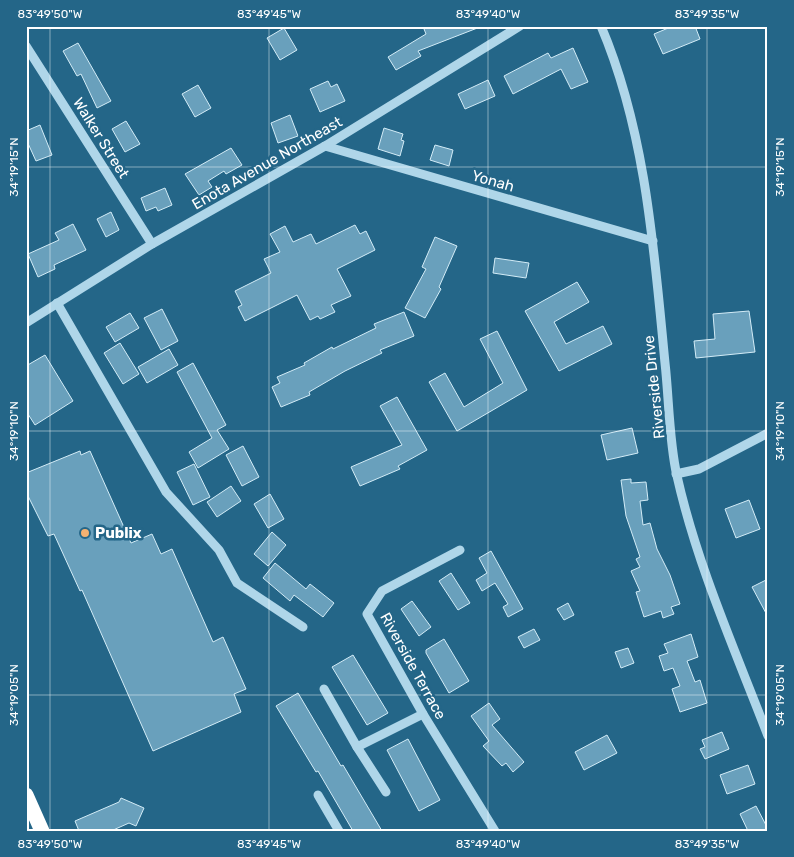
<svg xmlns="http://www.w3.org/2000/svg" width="794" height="857" viewBox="0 0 794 857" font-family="Rubik,sans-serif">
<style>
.building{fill:#69a0bc;stroke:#d3ecf7}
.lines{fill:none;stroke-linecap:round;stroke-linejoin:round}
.minor{stroke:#afd6e9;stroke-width:9}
.highway{stroke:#fff;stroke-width:15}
.ticks{fill:none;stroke:#fff;stroke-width:1;stroke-opacity:0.45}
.poi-dot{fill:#f4b272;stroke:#246688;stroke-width:2}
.labels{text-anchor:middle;stroke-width:5;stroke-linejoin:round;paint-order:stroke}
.street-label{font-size:15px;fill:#fff;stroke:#246688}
.poi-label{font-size:15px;font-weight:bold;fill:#fff;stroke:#246688;text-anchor:start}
.neatline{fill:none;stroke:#fff;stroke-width:2}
.ticks-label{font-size:12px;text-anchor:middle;fill:#fff}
</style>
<rect width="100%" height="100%" fill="#246688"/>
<g class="building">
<polygon points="431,26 480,27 418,51 421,56 396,70 388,57 426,34 424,29"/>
<polygon points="673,26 695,26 700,39 663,54 654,34"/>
<polygon points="284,28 297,50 280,60 267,38"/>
<polygon points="78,43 111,101 97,108 81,74 77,76 63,51"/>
<polygon points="573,48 588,82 571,89 561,69 513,94 504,76 548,53 551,58"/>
<polygon points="488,80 495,96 465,109 458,94"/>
<polygon points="328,81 331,87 337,84 345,101 320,112 310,89"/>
<polygon points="198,85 211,108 195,117 182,94"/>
<polygon points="290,115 298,136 278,143 271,123"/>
<polygon points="126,121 140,144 125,152 112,129"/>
<polygon points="40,125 52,155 36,161 26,139 26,131"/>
<polygon points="384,128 403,134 401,140 404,141 400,156 378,149"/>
<polygon points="435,145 453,150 449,166 430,160"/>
<polygon points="231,148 242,165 226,174 224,171 208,181 212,187 199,195 185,174"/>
<polygon points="165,188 172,205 158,211 156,207 146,211 141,198"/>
<polygon points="111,212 119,230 106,237 97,219"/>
<polygon points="73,224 86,250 54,265 55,269 38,277 28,254 59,240 55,233"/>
<polygon points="355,225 360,234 366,231 375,250 337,269 351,296 331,305 335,312 320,319 318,316 310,320 297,295 245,321 238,307 242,305 235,291 271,273 264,259 280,252 270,234 285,226 293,242 311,234 316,244"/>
<polygon points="435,237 457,246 439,287 441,289 425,318 405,308 426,269 422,267"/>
<polygon points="495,258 529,263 526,278 493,273"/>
<polygon points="577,282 589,302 554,322 566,344 603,326 612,344 559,371 525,311"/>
<polygon points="162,309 178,341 161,350 144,318"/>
<polygon points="749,311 755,352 696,358 694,341 715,339 713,314"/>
<polygon points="404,312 414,336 380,350 382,353 345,371 309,392 310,395 281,407 272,387 280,383 277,377 305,365 304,363 332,347 333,349 376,328 374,324"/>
<polygon points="130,313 139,328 115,342 106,327"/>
<polygon points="497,331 527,390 457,431 429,382 445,373 464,407 503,383 480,339"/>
<polygon points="120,343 139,374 123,384 104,353"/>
<polygon points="169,349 178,365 147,383 138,367"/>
<polygon points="45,355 73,401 35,425 26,411 26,366"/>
<polygon points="193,363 226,425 217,430 229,449 198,468 189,452 212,438 177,372"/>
<polygon points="397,397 427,450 398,466 400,469 360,486 351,467 402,445 380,406"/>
<polygon points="632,428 638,453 607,460 601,435"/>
<polygon points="243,446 259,477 242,486 226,455"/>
<polygon points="80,451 81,455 90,451 131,543 152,534 161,554 172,549 213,642 223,637 246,689 234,694 241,712 153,751 82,590 80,591 54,534 48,536 26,492 26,473"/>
<polygon points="194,464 210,497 193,505 177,472"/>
<polygon points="631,479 631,483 646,482 648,500 640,501 643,525 650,523 657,549 670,575 680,604 671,607 674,614 663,618 661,611 644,617 636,592 640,591 631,571 640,567 636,559 640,557 626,516 621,480"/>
<polygon points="231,486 241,501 217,517 207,502"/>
<polygon points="270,494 284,519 268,528 254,504"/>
<polygon points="749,500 760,529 736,538 725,509"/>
<polygon points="272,532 286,545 268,566 254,554"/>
<polygon points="491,551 523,609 508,617 503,607 508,604 495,583 482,591 476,580 487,573 479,558"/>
<polygon points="275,563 306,589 310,584 334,603 323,617 294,595 290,601 263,578"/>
<polygon points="451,573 470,603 458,610 439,581"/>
<polygon points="768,579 768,617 752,587"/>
<polygon points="412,601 431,627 419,636 401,609"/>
<polygon points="568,603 574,615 564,620 557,609"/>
<polygon points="534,629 540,640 524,648 518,637"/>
<polygon points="691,634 698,657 687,661 695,682 700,680 707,703 680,712 672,689 680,686 673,668 664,671 659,656 668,653 664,644"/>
<polygon points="444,639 469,681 449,693 426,653 426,650"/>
<polygon points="628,648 634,663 621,668 615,652"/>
<polygon points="353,655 388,713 367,725 332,667"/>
<polygon points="298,693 341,766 343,765 382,831 353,831 318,771 316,772 276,706"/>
<polygon points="489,703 500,719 492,725 524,762 513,772 506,763 502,766 483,746 489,741 471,716"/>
<polygon points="722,732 729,749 705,759 700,749 705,747 702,740"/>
<polygon points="607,735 617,753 584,770 575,752"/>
<polygon points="408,739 440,800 419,811 387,750"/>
<polygon points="748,765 755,784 727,794 720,775"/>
<polygon points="121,798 144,808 136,826 129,823 111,831 79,831 75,821 119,802"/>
<polygon points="756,806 768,829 768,831 748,831 740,814"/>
</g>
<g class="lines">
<g class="minor">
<path d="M601,26C646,132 654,250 665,363C669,398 669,442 677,476C697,565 735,650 768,736"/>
<polyline points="26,46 152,244"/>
<polyline points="325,146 653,241"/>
<polyline points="57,303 166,492 219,550 237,583 303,627"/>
<polyline points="26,323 152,244 325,146 520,26"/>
<polyline points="676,474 699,469 768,433"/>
<polyline points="460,550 382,591 367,614 423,714 495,831"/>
<polyline points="324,689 357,747 423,714"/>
<polyline points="357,747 386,792"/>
<polyline points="318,795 339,831"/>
</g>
<polyline class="highway" points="26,795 42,831"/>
</g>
<path class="ticks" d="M50,26V831M269,26V831M488,26V831M707,26V831M26,167H768M26,431H768M26,695H768"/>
<circle class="poi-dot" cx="85" cy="533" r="5"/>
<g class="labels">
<g class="street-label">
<text transform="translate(101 138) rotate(58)" y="5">Walker Street</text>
<text transform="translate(267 163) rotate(-30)" y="5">Enota Avenue Northeast</text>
<text transform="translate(493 181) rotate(16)" y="5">Yonah</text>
<text transform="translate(654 387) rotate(-96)" y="5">Riverside Drive</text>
<text transform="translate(413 666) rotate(61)" y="5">Riverside Terrace</text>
</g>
<g class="poi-label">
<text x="95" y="538">Publix</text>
</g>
</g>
<rect width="794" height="857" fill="none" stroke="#246688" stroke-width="55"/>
<rect x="28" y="28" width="738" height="802" class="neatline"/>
<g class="ticks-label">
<text x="50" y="18">83°49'50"W</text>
<text x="269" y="18">83°49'45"W</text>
<text x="488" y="18">83°49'40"W</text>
<text x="707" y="18">83°49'35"W</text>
<text transform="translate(14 167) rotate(-90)" y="4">34°19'15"N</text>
<text transform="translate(780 167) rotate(-90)" y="4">34°19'15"N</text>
<text transform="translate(14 431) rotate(-90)" y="4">34°19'10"N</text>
<text transform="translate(780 431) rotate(-90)" y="4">34°19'10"N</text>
<text transform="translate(14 695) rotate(-90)" y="4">34°19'05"N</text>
<text transform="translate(780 695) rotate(-90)" y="4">34°19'05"N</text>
<text x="50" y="848">83°49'50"W</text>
<text x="269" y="848">83°49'45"W</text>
<text x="488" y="848">83°49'40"W</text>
<text x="707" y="848">83°49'35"W</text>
</g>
</svg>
